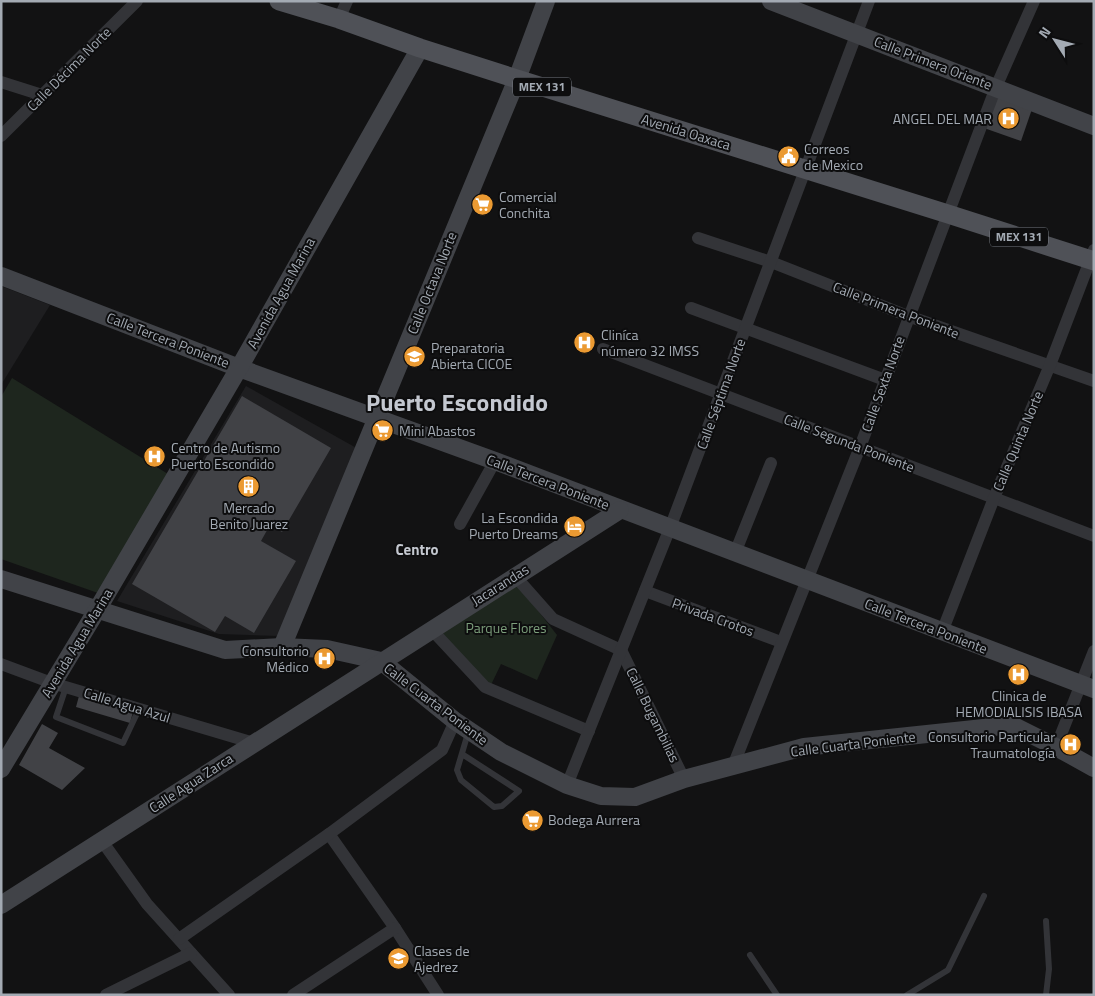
<svg xmlns="http://www.w3.org/2000/svg" width="1095" height="996" viewBox="0 0 1095 996" font-family="'Titillium Web',sans-serif">
<style>
.built{fill:#1e1e20}
.green{fill:#1e261e}
.building{fill:#414246}
.lines{fill:none;stroke-linecap:round;stroke-linejoin:round}
.lane{stroke:#333438;stroke-width:6}
.street{stroke:#333438;stroke-width:12}
.secondary{stroke:#414348;stroke-width:18}
.primary{stroke:#4f5157;stroke-width:19}
.labels{text-anchor:middle;stroke-width:4;stroke-linejoin:round;paint-order:stroke}
.shield{fill:#0d0d0e;stroke:#767b82;stroke-width:1}
.shield-label{font-size:12px;font-weight:bold;fill:#a3aab3}
.street-label{font-size:14px;fill:#a3aab3;stroke:#0d0d0e}
.poi-label{font-size:14px;fill:#a3aab3;stroke:#0d0d0e;text-anchor:start}
.park-label{font-size:14px;fill:#7c9e7b;stroke:#0d0d0e}
.neighbourhood-label{font-size:15px;font-weight:bold;fill:#c4c8d0;stroke:#0d0d0e}
.town-label{font-size:24px;font-weight:bold;fill:#c4c8d0;stroke:#0d0d0e}
</style>
<rect width="100%" height="100%" fill="#121213"/>
<g class="built">
<polygon points="1,286 50,305 1,385"/>
<polygon points="246,386 360,450 279,636 219,634 117,601"/>
</g>
<g class="green">
<polygon points="12,378 168,474 98,593 1,559 1,397"/>
<polygon points="514,580 557,635 537,680 501,664 490,687 437,630"/>
</g>
<g class="building">
<polygon points="996,96 1032,109 1021,141 984,128"/>
<polygon points="242,396 331,448 282,532 270,525 261,541 296,561 254,633 225,616 215,632 132,584"/>
<polygon points="79,696 133,712 130,723 76,707"/>
<polygon points="42,724 58,733 49,748 85,768 62,790 19,765"/>
</g>
<g class="lines">
<g class="lane">
<polyline points="66,687 56,717 123,743 139,709"/>
<polyline points="462,754 519,791 502,806 494,807 461,780 457,770 468,733"/>
<polyline points="1046,921 1049,969 1046,995"/>
<polyline points="750,955 777,995"/>
<polyline points="907,995 948,970 984,896"/>
</g>
<g class="street">
<polyline points="339,19 347,1"/>
<polyline points="1,82 42,95"/>
<polyline points="1,136 137,1"/>
<polyline points="698,238 771,262 908,316 1094,381"/>
<polyline points="691,308 885,380"/>
<polyline points="603,349 1094,536"/>
<polyline points="460,524 495,461"/>
<polyline points="735,553 771,463"/>
<polyline points="515,576 553,619 621,650 684,779"/>
<polyline points="645,591 781,642"/>
<polyline points="431,629 485,687 589,731"/>
<polyline points="942,632 994,498 1050,365 1094,250"/>
<polyline points="1,664 52,683 254,743"/>
<polyline points="1056,747 1094,651"/>
<polyline points="733,766 860,447 996,87 1034,1"/>
<polyline points="567,785 670,528 869,1"/>
<polyline points="329,834 395,928 438,995"/>
<polyline points="102,841 147,904 229,995"/>
<polyline points="179,939 329,834 442,750 455,721"/>
<polyline points="106,995 191,953"/>
<polyline points="293,995 395,928"/>
</g>
<g class="secondary">
<polyline points="771,1 1094,126"/>
<polyline points="1,276 239,368 495,461 1094,689"/>
<polyline points="1,579 225,650 282,647 327,649 381,661 455,721 501,752 567,785 601,796 635,797 684,779 804,747 1012,725 1056,747 1094,768"/>
<polyline points="282,647 517,79 546,1"/>
<polyline points="1,769 97,610 239,368 420,48"/>
<polyline points="1,905 620,510"/>
</g>
<polyline class="primary" points="279,1 339,19 420,48 517,79 948,214 1094,261"/>
</g>
<defs>
<symbol id="hospital-disc" viewBox="-11 -11 22 22"><circle r="9.5" fill="#eb9a32" stroke="#0d0d0e"/><path d="M-5-5h3v3.5h4V-5h3V5h-3V1.5h-4V5h-3Z" fill="#fff"/></symbol>
<symbol id="civic-disc" viewBox="-11 -11 22 22"><circle r="9.5" fill="#eb9a32" stroke="#0d0d0e"/><path d="M-.6-6.5H3V-4.5H.6V-3L4-1V1h2V6H-6V1h2V-1L-.6-3ZM-1.2 2.5V6h2.4V2.5Z" fill="#fff"/></symbol>
<symbol id="supermarket-disc" viewBox="-11 -11 22 22"><circle r="9.5" fill="#eb9a32" stroke="#0d0d0e"/><path d="M-6-5.5h2.5l.6 2H6L4.5 2H-2.5L-4.4-4H-6ZM-1.5 3.2a1.3 1.3 0 1 0 .1 0ZM3 3.2a1.3 1.3 0 1 0 .1 0Z" fill="#fff"/></symbol>
<symbol id="university-disc" viewBox="-11 -11 22 22"><circle r="9.5" fill="#eb9a32" stroke="#0d0d0e"/><path d="M0-5L7-2L0 1L-7-2ZM-4 1L0 2.5L4 1V4Q0 6-4 4Z" fill="#fff"/></symbol>
<symbol id="building-disc" viewBox="-11 -11 22 22"><circle r="9.5" fill="#eb9a32" stroke="#0d0d0e"/><path d="M-4-6H4V6H1V3H-1V6H-4ZM-2.5-4.3h1.7v1.8h-1.7ZM.8-4.3h1.7v1.8H.8ZM-2.5-1h1.7V.8h-1.7ZM.8-1h1.7V.8H.8Z" fill="#fff"/></symbol>
<symbol id="hotel-disc" viewBox="-11 -11 22 22"><circle r="9.5" fill="#eb9a32" stroke="#0d0d0e"/><path d="M-6-4.5h1.5V1H6V5H4.5V3h-9V5H-6ZM-4 0a1.8 1.8 0 1 1 3.6 0ZM.5 0V-2.5h3Q6-2.5 6 0Z" fill="#fff"/></symbol>
<symbol id="school-disc" viewBox="-11 -11 22 22"><circle r="9.5" fill="#eb9a32" stroke="#0d0d0e"/><path d="M0-5L7-2L0 1L-7-2ZM-4 1L0 2.5L4 1V4Q0 6-4 4Z" fill="#fff"/></symbol>
</defs>
<g fill-rule="evenodd">
<use href="#hospital-disc" x="996" y="106" width="25" height="25"/>
<use href="#civic-disc" x="776" y="144" width="25" height="25"/>
<use href="#supermarket-disc" x="470" y="192" width="25" height="25"/>
<use href="#hospital-disc" x="572" y="330" width="25" height="25"/>
<use href="#university-disc" x="402" y="344" width="25" height="25"/>
<use href="#supermarket-disc" x="370" y="418" width="25" height="25"/>
<use href="#hospital-disc" x="142" y="444" width="25" height="25"/>
<use href="#building-disc" x="236" y="474" width="25" height="25"/>
<use href="#hotel-disc" x="562" y="514" width="25" height="25"/>
<use href="#hospital-disc" x="312" y="646" width="25" height="25"/>
<use href="#hospital-disc" x="1006" y="662" width="25" height="25"/>
<use href="#hospital-disc" x="1058" y="732" width="25" height="25"/>
<use href="#supermarket-disc" x="520" y="808" width="25" height="25"/>
<use href="#school-disc" x="386" y="946" width="25" height="25"/>
</g>
<g class="labels">
<g class="shield">
<rect x="513" y="77.5" width="58" height="19" rx="4"/>
<rect x="990" y="227.5" width="58" height="19" rx="4"/>
</g>
<g class="shield-label">
<text x="542" y="91">MEX 131</text>
<text x="1019" y="241">MEX 131</text>
</g>
<g class="street-label">
<text transform="translate(933 63) rotate(21)" y="5">Calle Primera Oriente</text>
<text transform="translate(69 69) rotate(-45)" y="5">Calle Décima Norte</text>
<text transform="translate(686 132) rotate(17)" y="5">Avenida Oaxaca</text>
<text transform="translate(432 283) rotate(-68)" y="5">Calle Octava Norte</text>
<text transform="translate(281 293) rotate(-61)" y="5">Avenida Agua Marina</text>
<text transform="translate(896 310) rotate(21)" y="5">Calle Primera Poniente</text>
<text transform="translate(168 340) rotate(21)" y="5">Calle Tercera Poniente</text>
<text transform="translate(883 384) rotate(-70)" y="5">Calle Sexta Norte</text>
<text transform="translate(721 394) rotate(-70)" y="5">Calle Séptima Norte</text>
<text transform="translate(1018 441) rotate(-67)" y="5">Calle Quinta Norte</text>
<text transform="translate(849 443) rotate(21)" y="5">Calle Segunda Poniente</text>
<text transform="translate(548 482) rotate(21)" y="5">Calle Tercera Poniente</text>
<text transform="translate(500 585) rotate(-32)" y="5">Jacarandas</text>
<text transform="translate(713 617) rotate(20)" y="5">Privada Crotos</text>
<text transform="translate(926 626) rotate(21)" y="5">Calle Tercera Poniente</text>
<text transform="translate(77 643) rotate(-59)" y="5">Avenida Agua Marina</text>
<text transform="translate(436 704) rotate(37)" y="5">Calle Cuarta Poniente</text>
<text transform="translate(127 705) rotate(17)" y="5">Calle Agua Azul</text>
<text transform="translate(653 715) rotate(64)" y="5">Calle Bugambilias</text>
<text transform="translate(853 744) rotate(-7)" y="5">Calle Cuarta Poniente</text>
<text transform="translate(191 783) rotate(-33)" y="5">Calle Agua Zarca</text>
</g>
<g class="poi-label">
<text x="992" y="124" text-anchor="end">ANGEL DEL MAR</text>
<text x="804" y="154">Correos<tspan x="804" dy="16">de Mexico</tspan></text>
<text x="499" y="202">Comercial<tspan x="499" dy="16">Conchita</tspan></text>
<text x="601" y="340">Cliníca<tspan x="601" dy="16">número 32 IMSS</tspan></text>
<text x="431" y="353">Preparatoria<tspan x="431" dy="16">Abierta CICOE</tspan></text>
<text x="399" y="436">Mini Abastos</text>
<text x="171" y="453">Centro de Autismo<tspan x="171" dy="16">Puerto Escondido</tspan></text>
<text x="249" y="513" text-anchor="middle">Mercado<tspan x="249" dy="16">Benito Juarez</tspan></text>
<text x="558" y="523" text-anchor="end">La Escondida<tspan x="558" dy="16">Puerto Dreams</tspan></text>
<text x="309" y="656" text-anchor="end">Consultorio<tspan x="309" dy="16">Médico</tspan></text>
<text x="1019" y="701" text-anchor="middle">Clinica de<tspan x="1019" dy="16">HEMODIALISIS IBASA</tspan></text>
<text x="1055" y="742" text-anchor="end">Consultorio Particular<tspan x="1055" dy="16">Traumatología</tspan></text>
<text x="548" y="825">Bodega Aurrera</text>
<text x="414" y="956">Clases de<tspan x="414" dy="16">Ajedrez</tspan></text>
</g>
<g class="park-label">
<text x="506" y="633">Parque Flores</text>
</g>
<g class="neighbourhood-label">
<text x="417" y="555">Centro</text>
</g>
<g class="town-label">
<text x="457" y="411">Puerto Escondido</text>
</g>
</g>
<rect width="1095" height="996" fill="none" stroke="#a3aab3" stroke-width="5"/>
<g transform="translate(1055 40) rotate(306)" stroke="#0d0d0e" stroke-width="4" paint-order="stroke">
<path d="M0-4L9 19L0 12L-9 19Z" fill="#a3aab3"/>
<text y="-8" font-size="14" font-weight="bold" text-anchor="middle" fill="#a3aab3">N</text>
</g>
</svg>
